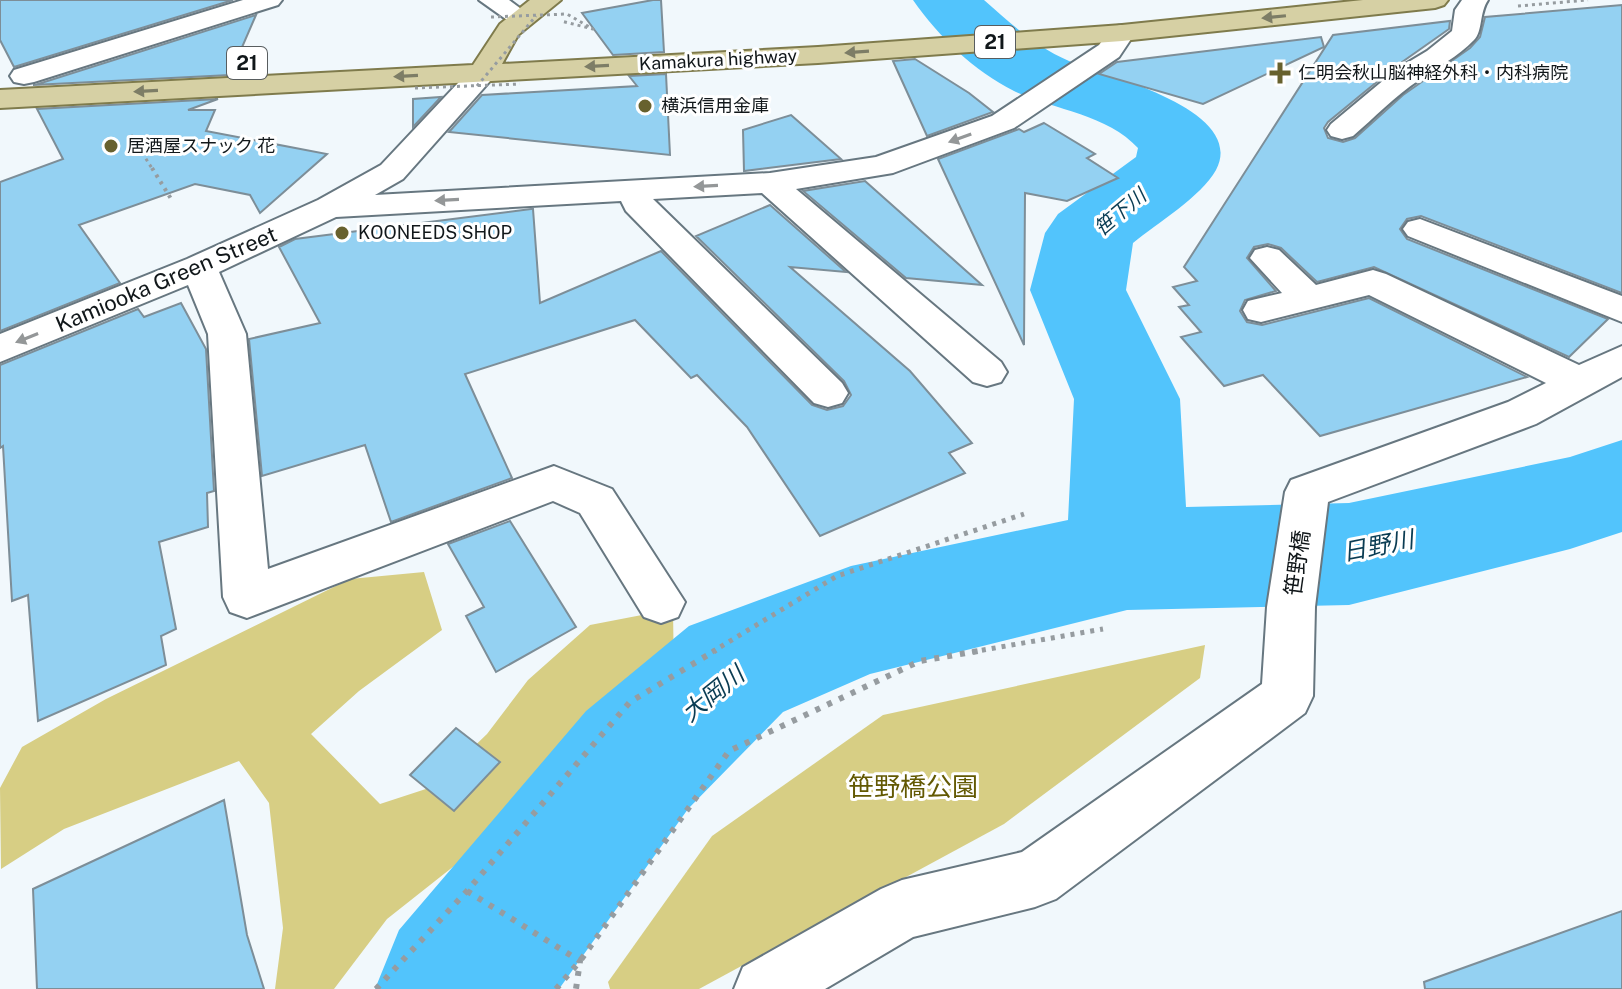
<svg xmlns="http://www.w3.org/2000/svg" width="1622" height="989" viewBox="0 0 1622 989" font-family="'Public Sans','Noto Sans JP',sans-serif">
<style>
.green{fill:#d7ce84}
.lines{fill:none;stroke-linecap:round;stroke-linejoin:round}
.river{fill:#52c4fc;fill-rule:evenodd}
.building{fill:#94d1f2;stroke:#7d8e98;stroke-width:2}
.minor-casing{stroke:#677780;stroke-width:4}
.major-casing{stroke:#7f7b4c;stroke-width:4}
.path-far3{stroke:#969ca0;stroke-width:3;stroke-dasharray:3 4;stroke-linecap:butt}
.path-far2{stroke:#969ca0;stroke-width:4;stroke-dasharray:3 5;stroke-linecap:butt}
.path-far1{stroke:#969ca0;stroke-width:5;stroke-dasharray:4 6;stroke-linecap:butt}
.path{stroke:#969ca0;stroke-width:6;stroke-dasharray:5 8;stroke-linecap:butt}
.minor{fill:#fff;fill-rule:evenodd}
.major{fill:#d6d0a4;fill-rule:evenodd}
.path-bridge{stroke:#969ca0;stroke-width:3;stroke-dasharray:3 4;stroke-linecap:butt}
.oneway{fill:#7d7d66}
.oneway2{fill:#949798}
.poi-dot{fill:#67612e;stroke:#fff;stroke-width:3}
.labels{text-anchor:middle;stroke-width:6;stroke-linejoin:round;paint-order:stroke}
.far-street-label{font-size:18px;fill:#11171a;stroke:#fff}
.far-poi-label{font-size:18px;fill:#11171a;stroke:#fff;text-anchor:start}
.shield{fill:#fff;stroke:#585d5f;stroke-width:2}
.shield-label{font-size:20px;font-weight:bold;fill:#11171a}
.far-water-label{font-size:20px;font-style:italic;fill:#0a3c53;stroke:#fff}
.street-label{font-size:22px;fill:#11171a;stroke:#fff}
.water-label{font-size:24px;font-style:italic;fill:#0a3c53;stroke:#fff}
.near-park-label{font-size:26px;fill:#635903;stroke:#fff}
</style>
<rect width="100%" height="100%" fill="#f1f8fc"/>
<g class="green">
<polygon points="424,572 442,630 359,691 311,734 380,804 432,787 487,734 528,680 590,625 673,609 674,681 592,757 387,919 334,989 275,989 283,928 269,803 239,761 64,829 1,869 0,788 22,747 106,699 350,579"/>
<polygon points="1205,645 1200,678 1004,824 699,989 610,989 608,982 712,836 883,715"/>
</g>
<g class="lines">
<path class="river" d="M913,0H984C1011,24 1035,46 1069,61C1103,75 1248,109 1216,170C1201,197 1157,223 1133,243L1126,290L1180,399L1186,507L1349,503L1570,457L1622,440V532L1570,549L1349,605L1127,610L870,674L783,712L688,809L559,989H375L399,930L586,711L689,626L851,566L1068,520L1074,399L1030,290L1045,233L1058,214L1136,157L1138,148C1107,114 1054,110 1014,91C974,71 939,37 913,0Z"/>
</g>
<g class="building">
<polygon points="0,0 233,0 14,67 0,40"/>
<polygon points="653,0 661,0 664,52 613,55 582,13"/>
<polygon points="1622,5 1622,293 1421,216 1407,219 1400,229 1407,239 1608,319 1569,357 1374,267 1317,282 1281,248 1268,244 1254,247 1247,258 1276,291 1245,300 1240,311 1247,322 1262,325 1369,298 1527,377 1320,436 1263,375 1224,386 1181,337 1201,332 1179,307 1189,305 1173,287 1197,281 1184,267 1333,35 1450,21 1449,29 1395,67 1328,122 1324,128 1328,138 1343,142 1355,138 1403,95 1470,48 1480,37 1485,17"/>
<polygon points="256,15 230,75 33,85 35,85"/>
<polygon points="1321,37 1324,47 1203,104 1099,74 1117,62"/>
<polygon points="915,59 969,93 993,112 927,136 893,61"/>
<polygon points="666,74 670,155 449,132 482,95 637,86 629,76"/>
<polygon points="441,97 413,127 413,99"/>
<polygon points="218,99 188,110 215,110 206,131 327,154 260,213 250,195 195,184 79,225 120,283 0,331 0,182 63,159 37,109"/>
<polygon points="791,115 841,159 744,171 743,130"/>
<polygon points="1044,123 1095,154 1087,158 1118,178 1067,201 1025,193 1024,345 938,159 1019,129 1024,132"/>
<polygon points="865,181 982,285 906,278 803,191"/>
<polygon points="770,205 846,272 790,267 910,371 972,443 949,453 965,473 820,536 747,427 697,375 691,378 635,320 465,374 512,478 391,522 365,445 262,476 249,339 320,323 279,247 295,239 531,209 533,209 540,303 661,251 812,405 827,410 843,406 851,395 844,381 696,236"/>
<polygon points="181,303 206,349 214,491 207,493 208,527 159,542 176,629 161,636 166,665 38,721 28,595 12,601 3,446 0,448 0,365 138,309 144,317"/>
<polygon points="510,521 576,627 496,672 466,616 484,607 448,544"/>
<polygon points="456,728 500,762 454,811 410,775"/>
<polygon points="224,800 247,935 264,989 37,989 33,889"/>
<polygon points="1622,911 1622,989 1425,989 1424,982"/>
</g>
<g class="lines">
<defs>
<g id="minor">
<polygon points="243,0 282,0 278,5 34,82 24,84 14,82 10,76 14,70"/>
<polygon points="479,0 509,0 532,17 528,22 510,22"/>
<path d="M1462,0H1488C1479,13 1483,31 1474,40C1458,57 1437,67 1419,80C1395,96 1374,118 1353,136L1342,139L1331,136L1327,130L1331,124L1397,69L1427,51L1452,31L1455,10Z"/>
<polygon points="1122,25 1131,27 1135,33 1119,57 1014,128 893,173 796,189 1001,362 1007,372 1001,382 987,386 973,382 762,193 653,199 842,383 848,393 842,403 828,407 814,403 626,211 621,201 336,217 219,272 246,334 268,569 554,466 612,489 685,602 678,617 661,623 644,617 580,513 553,501 247,618 230,612 223,597 208,334 188,285 0,362 0,334 187,259 318,200 381,165 474,66 484,64 494,66 498,72 403,179 375,195 770,173 876,157 992,116 1099,45 1113,27"/>
<polygon points="1420,219 1622,296 1622,322 1408,236 1403,229 1408,222"/>
<polygon points="1267,247 1279,250 1316,285 1373,270 1386,274 1579,365 1622,346 1622,377 1536,424 1328,502 1315,607 1313,696 1305,713 1056,899 1035,907 913,937 825,989 734,989 743,967 881,889 902,880 1022,852 1262,684 1267,607 1285,492 1291,480 1508,402 1546,383 1369,295 1261,322 1248,319 1243,310 1248,301 1282,293 1250,258 1255,250"/>
</g>
<polygon id="major" points="530,0 561,0 518,35 502,64 818,47 1122,25 1363,0 1448,0 1444,5 1435,8 1122,41 818,63 0,108 0,90 473,65 500,24"/>
</defs>
<use href="#minor" class="minor-casing"/>
<use href="#major" class="major-casing"/>
<g class="path-far3">
<polyline points="1518,6 1588,0"/>
<polyline points="131,135 153,170"/>
</g>
<polyline class="path-far2" points="152,168 173,202"/>
<g class="path-far1">
<polyline points="712,652 837,576 1024,514"/>
<polyline points="972,652 1103,629"/>
</g>
<g class="path">
<polyline points="467,891 580,961 576,989"/>
<polyline points="376,989 467,891 630,702 716,650"/>
<polyline points="556,989 580,961 729,751 920,661 984,650"/>
</g>
<use href="#minor" class="minor"/>
<use href="#major" class="major"/>
<g class="path-bridge">
<polyline points="491,17 567,14 593,29 561,21"/>
<polyline points="477,86 536,16"/>
<polyline points="415,88 520,84"/>
</g>
</g>
<defs><path id="oneway-solid" d="M-6-.8H1V-3.2L6.5 0L1 3.2V.8H-6Z" transform="scale(2)"/></defs>
<g class="oneway">
<use href="#oneway-solid" transform="translate(1274 17) rotate(174)"/>
<use href="#oneway-solid" transform="translate(857 52) rotate(176)"/>
<use href="#oneway-solid" transform="translate(597 66) rotate(177)"/>
<use href="#oneway-solid" transform="translate(406 76) rotate(177)"/>
<use href="#oneway-solid" transform="translate(146 91) rotate(177)"/>
</g>
<g class="oneway2">
<use href="#oneway-solid" transform="translate(960 138) rotate(160)"/>
<use href="#oneway-solid" transform="translate(706 186) rotate(177)"/>
<use href="#oneway-solid" transform="translate(447 200) rotate(177)"/>
<use href="#oneway-solid" transform="translate(27 338) rotate(158)"/>
</g>
<g class="poi-dot">
<path d="M1276 61h8v8h8v8h-8v8h-8v-8h-8v-8h8z"/>
<circle cx="645" cy="106" r="8"/>
<circle cx="111" cy="146" r="8"/>
<circle cx="342" cy="233" r="8"/>
</g>
<g class="labels">
<g class="far-street-label">
<text transform="translate(718 60) rotate(-3)" y="6">Kamakura highway</text>
</g>
<g class="far-poi-label">
<text x="1298" y="79">仁明会秋山脳神経外科・内科病院</text>
<text x="661" y="112">横浜信用金庫</text>
<text x="127" y="152">居酒屋スナック 花</text>
<text x="358" y="239">KOONEEDS SHOP</text>
</g>
<g class="shield">
<rect x="975" y="26" width="40" height="32" rx="6"/>
<rect x="227" y="47" width="40" height="32" rx="6"/>
</g>
<g class="shield-label">
<text x="995" y="49">21</text>
<text x="247" y="70">21</text>
</g>
<g class="far-water-label">
<text transform="translate(1120 212) rotate(-40)" y="7">笹下川</text>
</g>
<g class="street-label">
<text transform="translate(166 279) rotate(-23)" y="8">Kamiooka Green Street</text>
<text transform="translate(1297 563) rotate(-82)" y="8">笹野橋</text>
</g>
<g class="water-label">
<text transform="translate(1378 546) rotate(-11)" y="8">日野川</text>
<text transform="translate(713 694) rotate(-39)" y="8">大岡川</text>
</g>
<g class="near-park-label">
<text x="913" y="796">笹野橋公園</text>
</g>
</g>
</svg>
